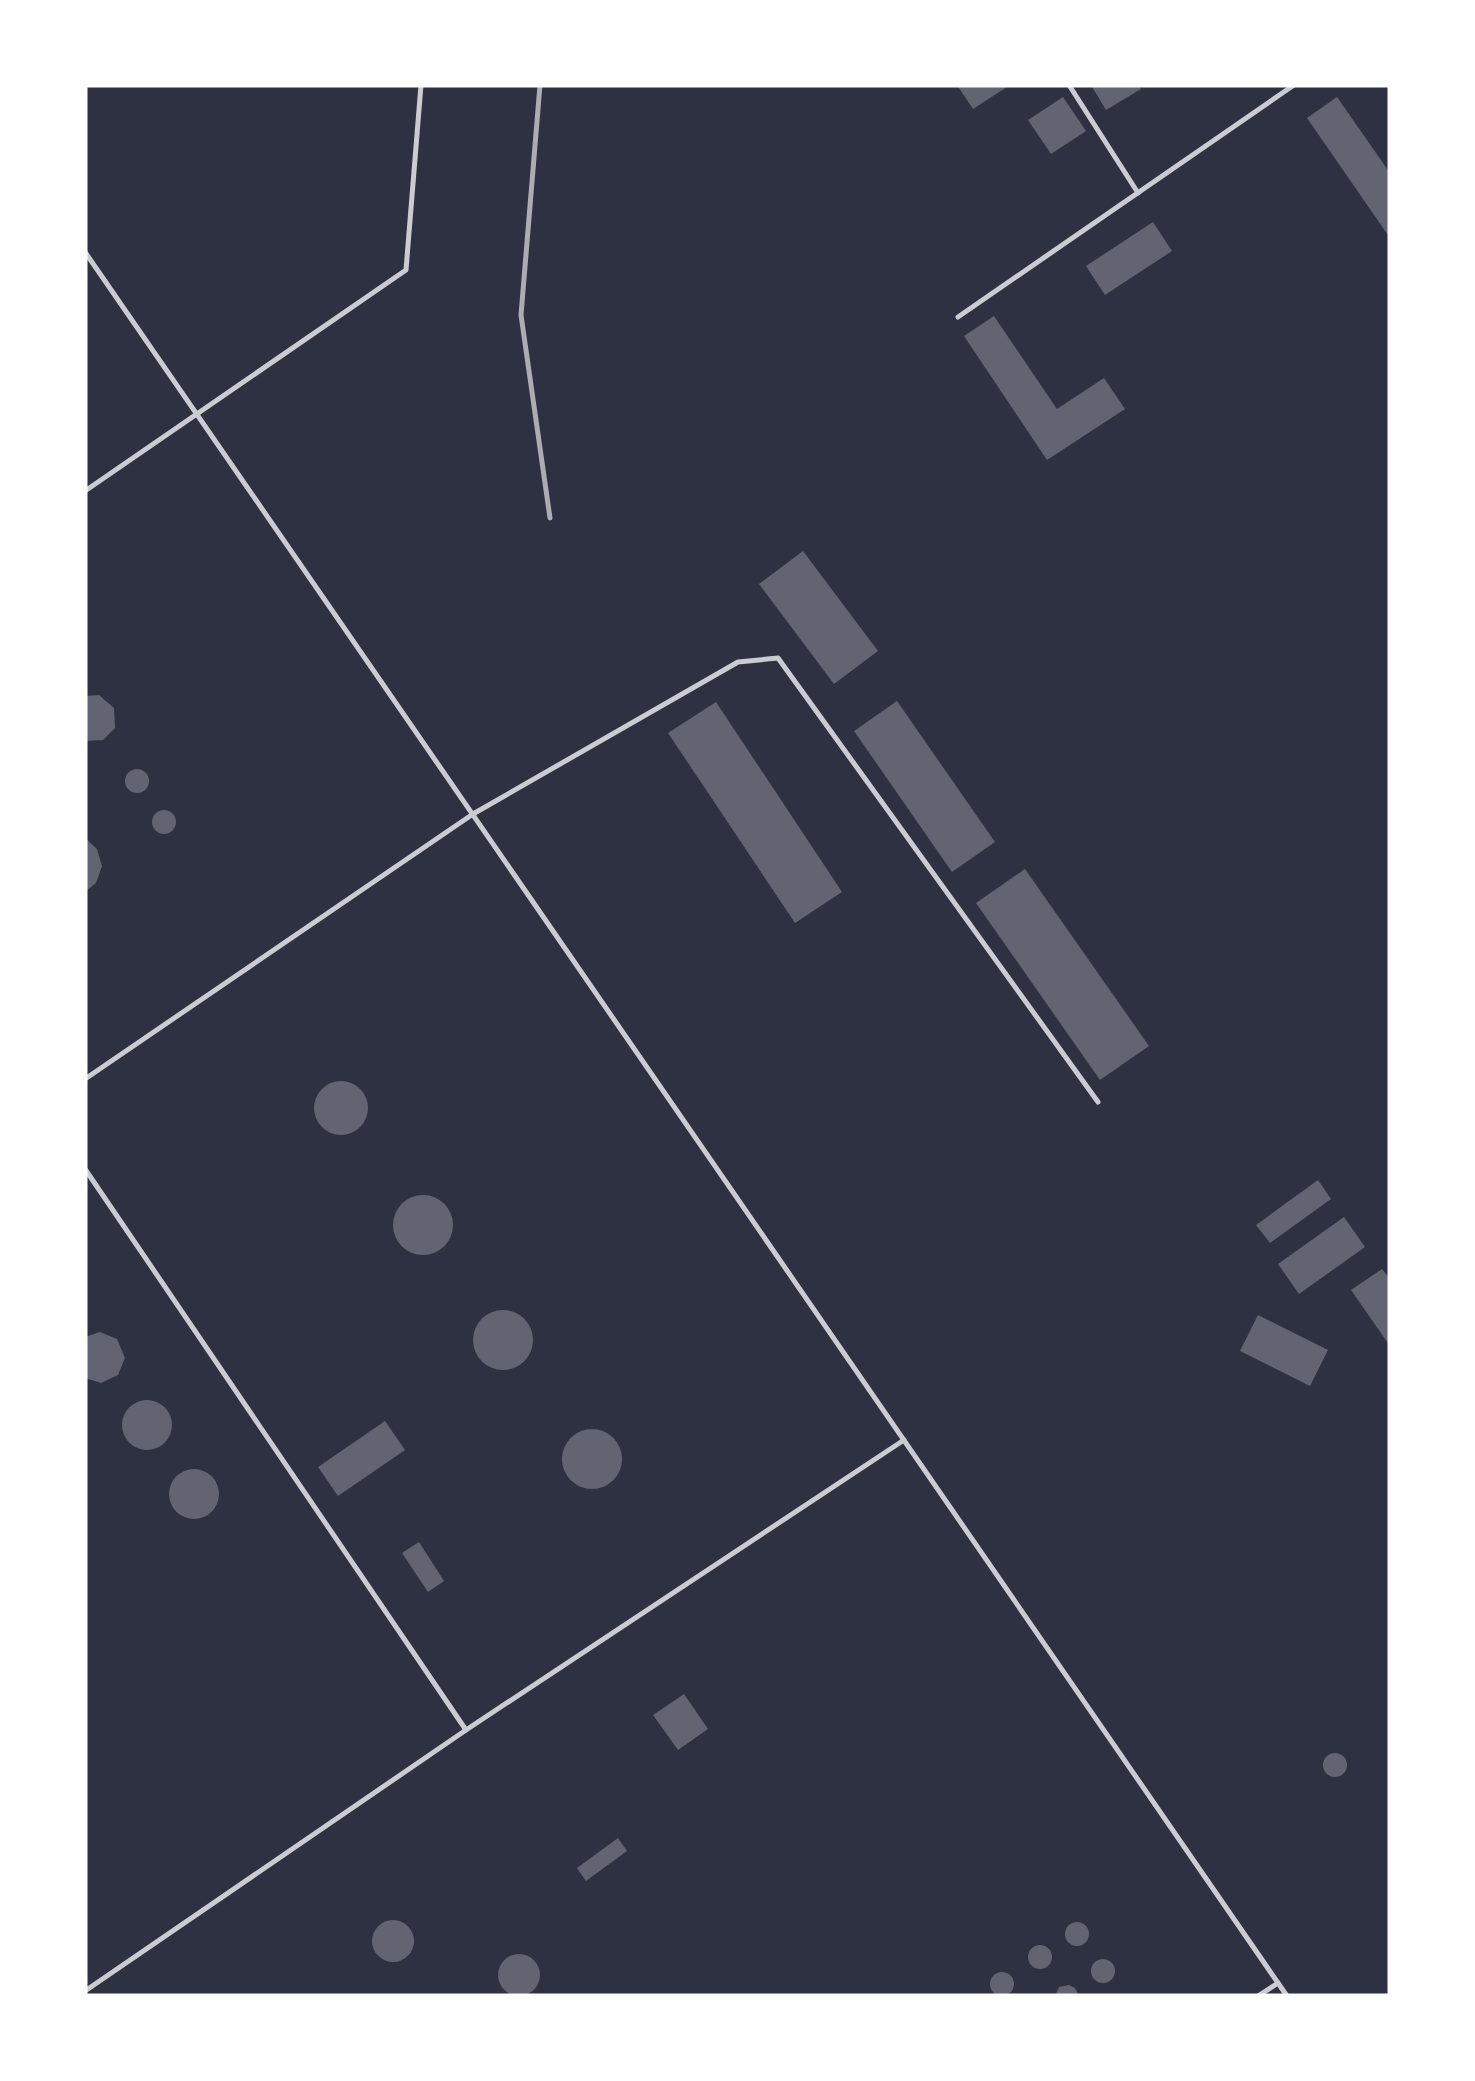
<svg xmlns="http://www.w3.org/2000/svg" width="1475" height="2081" viewBox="0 0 1475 2081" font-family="Commissioner,sans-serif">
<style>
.building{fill:#626471}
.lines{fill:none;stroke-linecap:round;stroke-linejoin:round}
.service{stroke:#caccd0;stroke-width:5}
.rail{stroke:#abadb3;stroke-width:5}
</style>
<rect width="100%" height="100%" fill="#2d3142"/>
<g class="building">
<polygon points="957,85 1010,85 973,109"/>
<polygon points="1091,85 1138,85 1141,89 1106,110"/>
<polygon points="1063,97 1086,131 1051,154 1028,120"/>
<polygon points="1337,97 1390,173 1390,238 1307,118"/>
<polygon points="1153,222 1172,251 1105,295 1086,266"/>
<polygon points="994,316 1057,409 1104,378 1125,409 1047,460 964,336"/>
<polygon points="803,551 878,651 834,684 759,584"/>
<polygon points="99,695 114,708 115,728 103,740 85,741 85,696"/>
<polygon points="897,701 995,842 952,872 854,731"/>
<polygon points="716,702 842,892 795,923 668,733"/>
<circle cx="137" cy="781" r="12"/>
<circle cx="164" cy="822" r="12"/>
<polygon points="85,838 97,849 102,866 96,883 85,892"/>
<polygon points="1025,869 1149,1046 1100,1080 976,903"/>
<circle cx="341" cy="1108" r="27"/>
<polygon points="1318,1180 1331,1199 1270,1243 1256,1225"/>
<circle cx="423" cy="1225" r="30"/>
<polygon points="1344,1217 1365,1247 1299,1294 1278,1264"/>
<polygon points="1382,1269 1390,1279 1390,1346 1351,1290"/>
<circle cx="503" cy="1340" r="30"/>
<polygon points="1258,1315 1328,1350 1310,1386 1240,1351"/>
<polygon points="100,1332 117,1339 125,1358 118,1375 101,1383 85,1378 85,1337"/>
<circle cx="147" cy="1425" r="25"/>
<polygon points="385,1421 405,1450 338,1496 318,1467"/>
<circle cx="592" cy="1459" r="30"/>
<circle cx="194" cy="1494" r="25"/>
<polygon points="419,1542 444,1581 428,1592 402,1553"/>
<polygon points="684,1694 708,1729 678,1750 653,1715"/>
<circle cx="1335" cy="1765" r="12"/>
<polygon points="618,1838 627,1851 586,1881 577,1868"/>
<circle cx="393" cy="1941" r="21"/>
<circle cx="1077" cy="1934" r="12"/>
<circle cx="1040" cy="1957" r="12"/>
<circle cx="519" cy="1975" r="21"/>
<circle cx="1103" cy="1971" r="12"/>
<circle cx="1002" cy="1984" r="12"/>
<polygon points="1069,1985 1075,1988 1079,1996 1055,1996 1059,1987"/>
</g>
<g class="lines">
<g class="service">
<polyline points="1069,85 1138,193"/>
<polyline points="85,252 1287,1996"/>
<polyline points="958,317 1294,85"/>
<polyline points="85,491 406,270 421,85"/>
<polyline points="85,1079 473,814 738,662 778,658 1098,1102"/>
<polyline points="85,1169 466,1730"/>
<polyline points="85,1991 466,1730 904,1440"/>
<polyline points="1258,1996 1278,1983"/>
</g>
<polyline class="rail" points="540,85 521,315 550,518"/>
</g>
<rect width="1475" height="2081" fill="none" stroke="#ffffff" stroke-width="175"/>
</svg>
